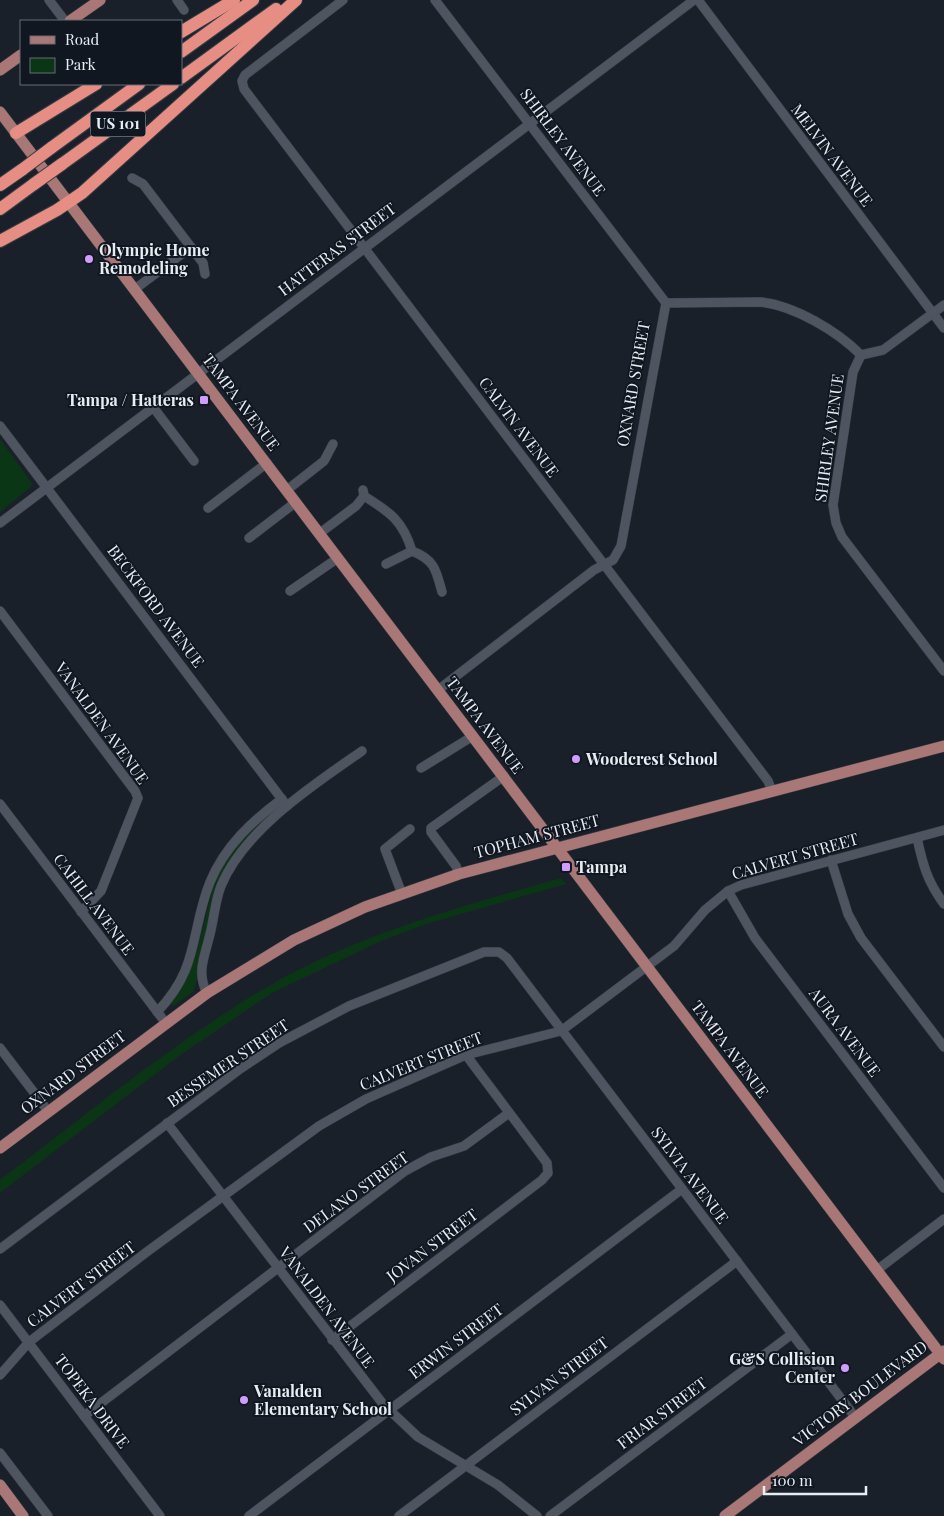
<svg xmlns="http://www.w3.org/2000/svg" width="944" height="1516" viewBox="0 0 944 1516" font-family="'Playfair Display',serif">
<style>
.green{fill:#0a3615}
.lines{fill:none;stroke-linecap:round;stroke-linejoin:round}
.minor-casing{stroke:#383c44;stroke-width:10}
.major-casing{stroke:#383c44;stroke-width:12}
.highway-casing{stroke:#383c44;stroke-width:14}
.minor{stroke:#4e5560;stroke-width:9}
.major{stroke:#a97776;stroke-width:11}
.highway{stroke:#e68e84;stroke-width:12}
.highway-bridge-casing{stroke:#383c44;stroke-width:14;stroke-linecap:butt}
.highway-bridge{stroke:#e68e84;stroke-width:12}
.poi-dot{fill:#d09dff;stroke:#111720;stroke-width:2}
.labels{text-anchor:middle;stroke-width:4;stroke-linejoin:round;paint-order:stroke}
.shield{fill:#111720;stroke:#a8adb4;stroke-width:1}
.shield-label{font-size:15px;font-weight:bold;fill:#e8edf3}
.street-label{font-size:16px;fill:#e8edf3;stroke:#111720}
.poi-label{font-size:16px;font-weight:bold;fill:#e8edf3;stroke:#111720;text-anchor:start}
</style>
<rect width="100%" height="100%" fill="#1a202a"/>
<g class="green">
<polygon points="0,439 33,485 0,512"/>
<path d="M274,810L276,811L234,858L193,992L173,1006L171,1003C182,985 192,969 198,948C207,918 209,887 226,860C238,839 255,825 274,810Z"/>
<path d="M561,878L566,884L426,924L379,942L272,993L179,1056L0,1193V1180C87,1114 172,1043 267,987C358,934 460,907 561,878Z"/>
</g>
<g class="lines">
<defs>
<g id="minor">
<polyline points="49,0 65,21"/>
<polyline points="177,0 184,10"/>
<polyline points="343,0 245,75 242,81 244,89 768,781 772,791"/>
<polyline points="435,0 666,303"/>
<polyline points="698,0 944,328"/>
<polyline points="132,178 143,184 203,263 205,274"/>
<polyline points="135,289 191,247"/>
<path d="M666,303L761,302C795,306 837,331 861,355L883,350L944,305"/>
<polyline points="861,355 853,372 833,505 836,523 842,537 944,671"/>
<polyline points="153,407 194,461"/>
<polyline points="0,426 287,806"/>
<polyline points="287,490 324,461 333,444"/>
<path d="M364,496C390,512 403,521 412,551C435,560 436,570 442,592"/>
<polyline points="208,508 267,463"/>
<polyline points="0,523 694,0"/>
<polyline points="320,533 356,506 364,496 363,490"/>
<polyline points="249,538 296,502"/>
<polyline points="386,564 412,551"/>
<polyline points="290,591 338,558"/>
<polyline points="0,611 135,791 138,798 101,891 81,912"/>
<polyline points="438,690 594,570 613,560 621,546 666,303"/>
<polyline points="421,768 473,736"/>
<polyline points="0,804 165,1022"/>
<path d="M917,838C923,865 927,881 944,904"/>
<polyline points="831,860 848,914 861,938 944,1047"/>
<polyline points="459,874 456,866 431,832 431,828 504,776"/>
<polyline points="728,891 755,938 944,1188"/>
<polyline points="402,894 385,849 410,829"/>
<path d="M207,993C196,972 205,956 210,934C214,919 215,901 221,886C244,830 313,785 362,751"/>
<path d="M157,1012C200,968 190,932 210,882C225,846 252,821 282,799"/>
<polyline points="0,1048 48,1111"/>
<polyline points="167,1123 383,1404 418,1437 498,1485 537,1516"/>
<polyline points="0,1249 240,1069 279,1043 349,1006 484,952 499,952 507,958 855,1417"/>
<polyline points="877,1270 944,1219"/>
<polyline points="0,1305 160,1516"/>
<polyline points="332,1340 542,1180 548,1173 547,1163 466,1055"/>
<polyline points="0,1375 29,1342 148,1251 319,1126 366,1099 466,1055 561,1031 674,946 705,910 728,891 741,885 944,830"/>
<polyline points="84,1416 405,1171 431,1157 464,1146 509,1113"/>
<polyline points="0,1453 48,1516"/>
<polyline points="249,1516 682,1189"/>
<polyline points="399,1516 737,1261"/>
<polyline points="550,1516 792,1334"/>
</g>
<g id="major">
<polyline points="70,21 100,0"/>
<polyline points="0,70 21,55"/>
<polyline points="0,112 944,1359"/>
<polyline points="0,1148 207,993 294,940 365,907 459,874 944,746"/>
<polyline points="0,1485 23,1516"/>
<polyline points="725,1516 944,1351"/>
</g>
<g id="highway">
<polyline points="181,32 234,0"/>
<polyline points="181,52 253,0"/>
<polyline points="181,78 276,9"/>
<polyline points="16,133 96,84"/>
<polyline points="51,148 139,84"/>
<polyline points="62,164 173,84"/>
<polyline points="0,185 23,169"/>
<polyline points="0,209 34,184"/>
<polyline points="0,241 57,210 82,193 296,0"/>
</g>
</defs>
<use href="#minor" class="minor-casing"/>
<use href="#major" class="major-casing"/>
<use href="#highway" class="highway-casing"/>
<use href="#minor" class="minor"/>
<use href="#major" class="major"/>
<use href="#highway" class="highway"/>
<defs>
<g id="highway-bridge">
<polyline points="23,169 51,148"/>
<polyline points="34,184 62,164"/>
</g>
</defs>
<use href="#highway-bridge" class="highway-bridge-casing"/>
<use href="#highway-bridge" class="highway-bridge"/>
</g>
<g class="poi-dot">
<circle cx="89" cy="259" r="5"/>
<rect x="199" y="395" width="10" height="10" rx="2.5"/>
<circle cx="576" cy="759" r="5"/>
<rect x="561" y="862" width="10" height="10" rx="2.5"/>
<circle cx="845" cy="1368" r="5"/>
<circle cx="244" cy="1400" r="5"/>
</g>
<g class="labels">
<rect class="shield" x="90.5" y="111.5" width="55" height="25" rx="4"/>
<g class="shield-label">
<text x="118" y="129">US 101</text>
</g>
<g class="street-label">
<text transform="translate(563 142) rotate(53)" y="6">SHIRLEY AVENUE</text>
<text transform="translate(832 155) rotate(53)" y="6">MELVIN AVENUE</text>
<text transform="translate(337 249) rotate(-37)" y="6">HATTERAS STREET</text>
<text transform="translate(633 384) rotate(-80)" y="6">OXNARD STREET</text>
<text transform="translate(241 402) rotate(53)" y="6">TAMPA AVENUE</text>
<text transform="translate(519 427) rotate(53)" y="6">CALVIN AVENUE</text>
<text transform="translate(829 438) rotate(-82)" y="6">SHIRLEY AVENUE</text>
<text transform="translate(156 606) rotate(53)" y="6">BECKFORD AVENUE</text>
<text transform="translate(102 723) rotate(54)" y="6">VANALDEN AVENUE</text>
<text transform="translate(485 725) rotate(53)" y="6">TAMPA AVENUE</text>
<text transform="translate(537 836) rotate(-15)" y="6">TOPHAM STREET</text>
<text transform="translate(795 856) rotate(-16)" y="6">CALVERT STREET</text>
<text transform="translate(94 904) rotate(53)" y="6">CAHILL AVENUE</text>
<text transform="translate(845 1032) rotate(53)" y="6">AURA AVENUE</text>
<text transform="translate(730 1049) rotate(53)" y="6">TAMPA AVENUE</text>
<text transform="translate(421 1061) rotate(-22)" y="6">CALVERT STREET</text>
<text transform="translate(228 1063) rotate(-34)" y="6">BESSEMER STREET</text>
<text transform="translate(73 1072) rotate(-37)" y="6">OXNARD STREET</text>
<text transform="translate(690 1175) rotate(53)" y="6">SYLVIA AVENUE</text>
<text transform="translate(356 1192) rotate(-36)" y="6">DELANO STREET</text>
<text transform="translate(432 1245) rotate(-37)" y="6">JOVAN STREET</text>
<text transform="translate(81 1284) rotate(-37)" y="6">CALVERT STREET</text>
<text transform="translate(327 1307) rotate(53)" y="6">VANALDEN AVENUE</text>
<text transform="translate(456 1341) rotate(-37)" y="6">ERWIN STREET</text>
<text transform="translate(559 1376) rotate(-37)" y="6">SYLVAN STREET</text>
<text transform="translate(860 1393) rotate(-37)" y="6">VICTORY BOULEVARD</text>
<text transform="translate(92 1401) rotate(53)" y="6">TOPEKA DRIVE</text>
<text transform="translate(662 1413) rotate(-37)" y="6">FRIAR STREET</text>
</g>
<g class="poi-label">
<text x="99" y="256">Olympic Home<tspan x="99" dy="18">Remodeling</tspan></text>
<text x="194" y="406" text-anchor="end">Tampa / Hatteras</text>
<text x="586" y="765">Woodcrest School</text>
<text x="576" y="873">Tampa</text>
<text x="835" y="1365" text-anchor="end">G&amp;S Collision<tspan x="835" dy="18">Center</tspan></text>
<text x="254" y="1397">Vanalden<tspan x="254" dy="18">Elementary School</tspan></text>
</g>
</g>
<rect x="20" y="20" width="162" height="65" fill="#111720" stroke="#676d74"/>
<rect x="30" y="36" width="25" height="8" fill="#a97776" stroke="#676d74"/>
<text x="65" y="45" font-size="15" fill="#e8edf3">Road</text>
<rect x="30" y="58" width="25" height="15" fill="#0a3615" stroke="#676d74"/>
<text x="65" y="70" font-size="15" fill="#e8edf3">Park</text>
<path d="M764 1486v8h102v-8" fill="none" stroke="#e8edf3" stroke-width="2.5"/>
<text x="772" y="1486" font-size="15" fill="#e8edf3" stroke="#111720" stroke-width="4" paint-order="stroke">100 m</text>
</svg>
